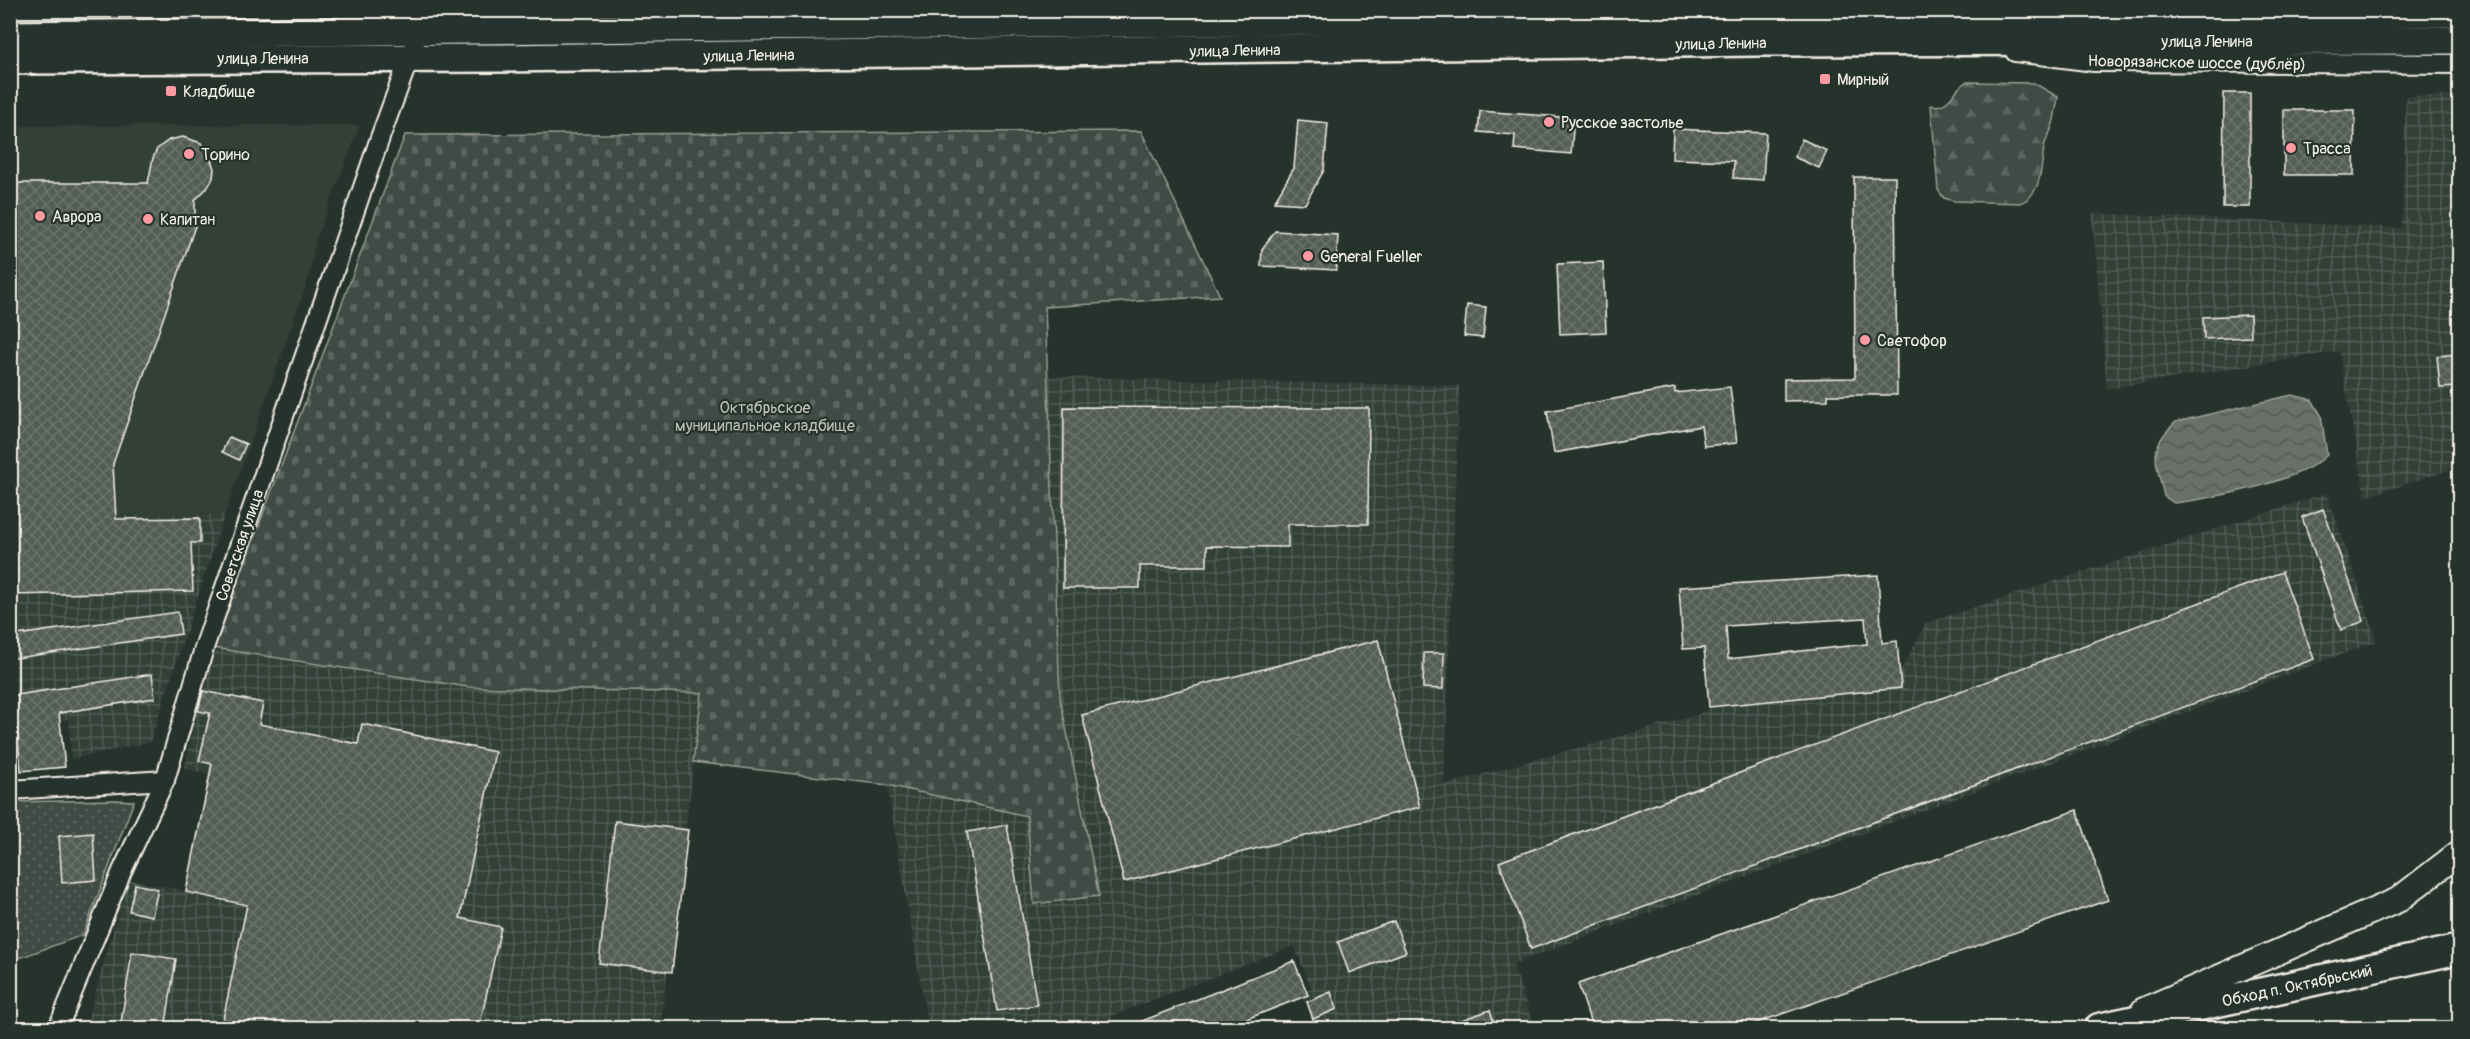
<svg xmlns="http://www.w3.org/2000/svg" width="2470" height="1039" viewBox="0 0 2470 1039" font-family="Pangolin,sans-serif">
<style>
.built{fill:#333f39}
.industrial{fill:url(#industrial-grid)}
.grass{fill:url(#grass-dots);stroke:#9a9e96;stroke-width:1.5}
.forest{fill:url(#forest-firs);stroke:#9a9e96;stroke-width:1.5}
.cemetery{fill:url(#cemetery-stones);stroke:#9a9e96;stroke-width:1.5}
.water{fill:url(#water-waves);stroke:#9fa39b;stroke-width:1.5}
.building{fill:url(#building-cross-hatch);stroke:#f4f1e8;stroke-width:1.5;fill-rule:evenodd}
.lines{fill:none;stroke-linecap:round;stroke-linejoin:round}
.minor-casing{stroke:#f4f1e8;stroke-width:22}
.secondary-casing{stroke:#f4f1e8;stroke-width:28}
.primary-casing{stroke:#f4f1e8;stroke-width:32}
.trunk-casing{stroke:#f4f1e8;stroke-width:33}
.minor{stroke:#26332d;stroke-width:18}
.secondary{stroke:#26332d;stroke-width:24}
.primary{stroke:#26332d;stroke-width:27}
.trunk{stroke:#26332d;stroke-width:28}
.poi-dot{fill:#ff9aa2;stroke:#26332d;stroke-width:2}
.labels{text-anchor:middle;stroke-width:4.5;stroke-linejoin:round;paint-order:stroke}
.street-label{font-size:16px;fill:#f4f1e8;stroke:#26332d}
.poi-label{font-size:16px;fill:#f4f1e8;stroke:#26332d;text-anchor:start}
.park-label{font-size:16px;fill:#bebfb7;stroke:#26332d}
</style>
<defs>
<pattern id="industrial-grid" width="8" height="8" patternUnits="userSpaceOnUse" patternTransform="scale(1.5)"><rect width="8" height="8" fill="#333f39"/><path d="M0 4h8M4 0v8" fill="none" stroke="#515b56"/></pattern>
<pattern id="grass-dots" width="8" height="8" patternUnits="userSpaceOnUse" patternTransform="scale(1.5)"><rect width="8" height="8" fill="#414b45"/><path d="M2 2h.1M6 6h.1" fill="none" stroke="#5d6560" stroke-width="1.8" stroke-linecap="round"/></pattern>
<pattern id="forest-firs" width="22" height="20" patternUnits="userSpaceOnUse" patternTransform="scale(1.5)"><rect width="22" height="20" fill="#414b45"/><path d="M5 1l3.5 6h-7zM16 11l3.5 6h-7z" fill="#5d6560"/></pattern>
<pattern id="cemetery-stones" width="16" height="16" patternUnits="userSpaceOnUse" patternTransform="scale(1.5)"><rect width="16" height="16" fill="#414b45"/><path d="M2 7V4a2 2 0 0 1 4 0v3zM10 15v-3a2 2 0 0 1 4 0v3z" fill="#5d6560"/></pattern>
<pattern id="water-waves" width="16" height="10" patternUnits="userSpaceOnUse" patternTransform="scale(1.5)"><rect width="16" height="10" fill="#676f68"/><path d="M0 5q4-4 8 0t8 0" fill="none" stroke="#565a55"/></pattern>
<pattern id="building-cross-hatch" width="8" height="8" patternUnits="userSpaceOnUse" patternTransform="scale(1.5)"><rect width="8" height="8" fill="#525c55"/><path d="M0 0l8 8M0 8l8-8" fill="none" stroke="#6c746d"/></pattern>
</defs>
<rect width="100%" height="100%" fill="#26332d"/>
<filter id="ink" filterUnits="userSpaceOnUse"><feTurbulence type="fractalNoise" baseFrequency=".0167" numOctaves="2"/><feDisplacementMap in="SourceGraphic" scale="12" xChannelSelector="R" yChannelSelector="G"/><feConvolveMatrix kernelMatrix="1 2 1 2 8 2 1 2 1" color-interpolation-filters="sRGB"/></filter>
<g filter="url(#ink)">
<polygon class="built" points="360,125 316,240 308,280 225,514 11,518 10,126"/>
<g class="industrial">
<polygon points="2406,96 2459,96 2459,467 2365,497 2339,351 2107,389 2092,213 2402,228"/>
<polygon points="1048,377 1459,386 1444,785 1697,715 1719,704 1895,682 1926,623 2327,493 2377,641 1513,964 1535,1028 1316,1028 1301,992 1311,988 1294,946 1111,1016 1116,1028 928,1028 887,785 1027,816 1034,903 1099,896 1060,697"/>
<polygon points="225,514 150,742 71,759 69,719 11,727 10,518"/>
<polygon points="213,648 468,687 703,693 660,1028 85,1028 128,879 185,891 209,774 185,769 200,691"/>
</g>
<g class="grass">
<polygon points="463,11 605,11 597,13 475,15"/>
<polygon points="114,800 134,801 83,935 11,961 11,802"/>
</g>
<path class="forest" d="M1966,82L2034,83L2058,97C2056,108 2055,120 2051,130C2049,135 2045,141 2044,147C2041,167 2042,195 2020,203L1954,201L1944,198L1938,190L1931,105C1950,110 1952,90 1966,82Z"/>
<polygon class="cemetery" points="1141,131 1220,296 1045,307 1060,697 1099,896 1034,904 1027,816 887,785 693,762 702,693 468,687 213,648 405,135"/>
<path class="water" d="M2292,395L2312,400L2321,415L2327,455C2300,482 2213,498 2174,503L2164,496C2157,462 2146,448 2176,422Z"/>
<g class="building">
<polygon points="2224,93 2250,93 2250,207 2223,207"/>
<polygon points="2284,110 2355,110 2354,175 2284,175"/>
<polygon points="1480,111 1574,118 1571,154 1514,149 1515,135 1478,132"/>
<polygon points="1298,120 1328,123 1324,170 1305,204 1274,202 1294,168"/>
<polygon points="1673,129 1766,133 1763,180 1733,178 1734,161 1672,159"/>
<polygon points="183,137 201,143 208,150 214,169 213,178 208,187 195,200 195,226 113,464 116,519 200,518 200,543 191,543 193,591 10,595 10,183 148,183 153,158 157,149 169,140"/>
<polygon points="1802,139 1827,151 1819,168 1794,157"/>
<polygon points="1854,177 1895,177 1897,395 1828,395 1828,400 1784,401 1784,379 1855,378"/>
<polygon points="1275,231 1338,235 1336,270 1261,266 1262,249"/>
<polygon points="1603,262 1606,332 1560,334 1557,264"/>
<polygon points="1467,305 1486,307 1483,338 1464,336"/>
<polygon points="2250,315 2251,337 2204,339 2203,317"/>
<polygon points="2460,354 2460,387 2440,388 2437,356"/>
<polygon points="1730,387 1737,443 1704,446 1701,426 1554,453 1547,411 1675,388 1675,393"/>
<polygon points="1064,407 1369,408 1368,524 1288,524 1288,547 1207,546 1207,566 1140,566 1140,588 1063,588"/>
<polygon points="229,437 246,444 239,460 222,452"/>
<polygon points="2323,509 2364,621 2341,630 2302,517"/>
<polygon points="2282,572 2314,659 1531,949 1499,862"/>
<path d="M1878,575L1882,643L1897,641L1901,688L1709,707L1704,648L1683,649L1679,587ZM1865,618L1867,644L1728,659L1726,626Z"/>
<polygon points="178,612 181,634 10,659 10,636"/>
<polygon points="1378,640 1420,807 1124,882 1082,715"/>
<polygon points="1424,653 1444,653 1443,689 1423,688"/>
<polygon points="152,674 155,698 59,713 65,767 21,771 16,720 10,721 10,696"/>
<polygon points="203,691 263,703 259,724 358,744 362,724 495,752 460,918 501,927 479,1029 221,1029 247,905 186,892 212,764 199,761 210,713 198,711"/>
<polygon points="2077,810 2108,900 1739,1029 1593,1029 1578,984"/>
<polygon points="615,821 688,830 672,972 599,963"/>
<polygon points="1007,825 1037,1005 997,1011 967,832"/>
<polygon points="93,833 96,880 62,883 59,836"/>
<polygon points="135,884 158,889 152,916 129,911"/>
<polygon points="1394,921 1406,952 1349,973 1338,942"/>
<polygon points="132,952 176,959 165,1029 120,1029"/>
<polygon points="1294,961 1308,995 1221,1029 1122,1029"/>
<polygon points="1331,992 1337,1009 1313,1019 1307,1002"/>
<polygon points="1490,1010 1496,1029 1444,1029 1444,1026"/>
</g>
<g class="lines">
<defs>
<g id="minor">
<polyline points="2015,52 2094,62 2460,64"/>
<polyline points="10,790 165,780"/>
<polyline points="58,1028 122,871 165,780 205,645 381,135 427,10"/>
</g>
<polyline id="secondary" points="2144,1010 2398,900 2460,852"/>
<g id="primary">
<polyline points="10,35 1310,21 2460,13"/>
<polyline points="10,60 500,58 1758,42 2460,40"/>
</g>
<polyline id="trunk" points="2099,1028 2460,949"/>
</defs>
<use href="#minor" class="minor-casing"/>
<use href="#secondary" class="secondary-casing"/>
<use href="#primary" class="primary-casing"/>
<use href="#trunk" class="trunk-casing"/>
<use href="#minor" class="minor"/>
<use href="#secondary" class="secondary"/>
<use href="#primary" class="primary"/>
<use href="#trunk" class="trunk"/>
</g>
</g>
<g class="poi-dot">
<rect x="1819" y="73" width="12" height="12" rx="3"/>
<rect x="165" y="85" width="12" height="12" rx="3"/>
<circle cx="1549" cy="122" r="6"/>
<circle cx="2291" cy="148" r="6"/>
<circle cx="189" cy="154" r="6"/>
<circle cx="40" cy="216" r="6"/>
<circle cx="148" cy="219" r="6"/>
<circle cx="1308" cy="256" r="6"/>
<circle cx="1865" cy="340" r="6"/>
</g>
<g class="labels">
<g class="street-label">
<text x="2207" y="47">улица Ленина</text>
<text transform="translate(1721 43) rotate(-1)" y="6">улица Ленина</text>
<text transform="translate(1235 50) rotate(-1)" y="6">улица Ленина</text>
<text transform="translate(749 55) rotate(-1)" y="6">улица Ленина</text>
<text x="263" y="64">улица Ленина</text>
<text transform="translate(2197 62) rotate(1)" y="6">Новорязанское шоссе (дублёр)</text>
<text transform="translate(239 545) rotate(-71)" y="6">Советская улица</text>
<text transform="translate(2297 985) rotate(-12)" y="6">Обход п. Октябрьский</text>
</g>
<g class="poi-label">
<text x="1837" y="85">Мирный</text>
<text x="183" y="97">Кладбище</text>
<text x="1561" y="128">Русское застолье</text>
<text x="2303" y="154">Трасса</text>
<text x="201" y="160">Торино</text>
<text x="52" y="222">Аврора</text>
<text x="160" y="225">Капитан</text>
<text x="1320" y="262">General Fueller</text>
<text x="1877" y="346">Светофор</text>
</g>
<g class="park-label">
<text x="765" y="413">Октябрьское<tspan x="765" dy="18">муниципальное кладбище</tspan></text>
</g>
</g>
<rect width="2470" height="1039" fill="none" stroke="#26332d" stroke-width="36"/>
<rect x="18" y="18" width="2434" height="1003" fill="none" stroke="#f4f1e8" stroke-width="2" filter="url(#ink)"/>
</svg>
